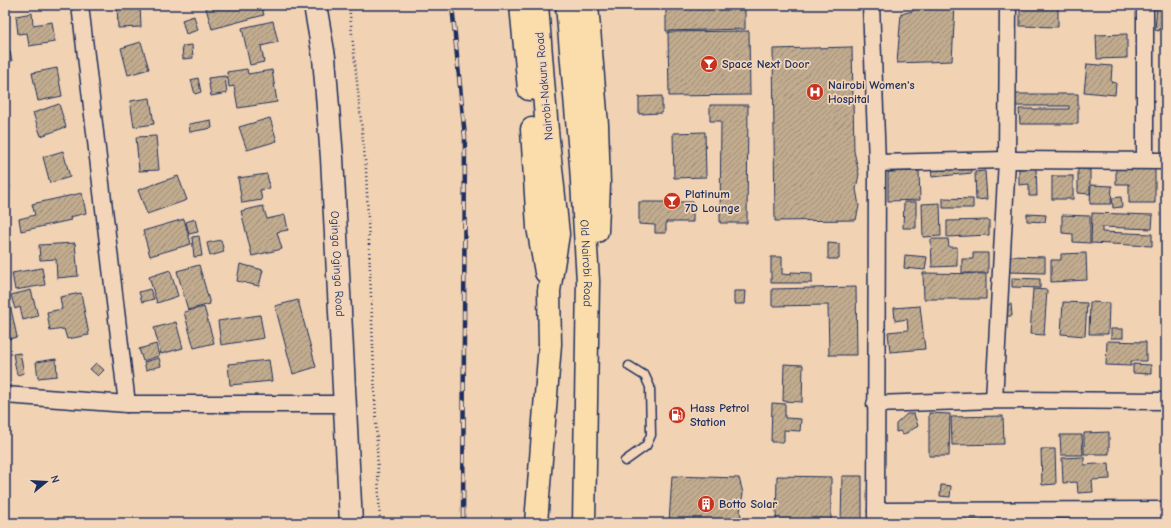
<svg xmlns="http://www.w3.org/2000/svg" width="1171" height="528" viewBox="0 0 1171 528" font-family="'Comic Neue',sans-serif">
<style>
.building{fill:url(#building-hatch);stroke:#1b2f5e}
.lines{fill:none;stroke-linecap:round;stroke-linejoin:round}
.lane-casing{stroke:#1b2f5e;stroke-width:11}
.street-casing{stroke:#1b2f5e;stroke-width:19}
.secondary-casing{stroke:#1b2f5e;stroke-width:25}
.highway-casing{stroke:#1b2f5e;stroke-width:25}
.path{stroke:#1b2f5e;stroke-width:2.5;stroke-dasharray:1 3;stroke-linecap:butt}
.lane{stroke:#f3d5b9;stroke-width:8}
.street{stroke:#f3d5b9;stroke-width:16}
.secondary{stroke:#f3d5b9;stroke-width:22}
.highway{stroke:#fbddab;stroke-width:22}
.rail-casing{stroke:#1b2f5e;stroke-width:4.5}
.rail{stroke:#f3d5b9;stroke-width:3;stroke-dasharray:9;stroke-linecap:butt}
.labels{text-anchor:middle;stroke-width:3.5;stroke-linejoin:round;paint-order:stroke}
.poi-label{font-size:12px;font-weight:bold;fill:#1b2f5e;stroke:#f3d5b9;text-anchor:start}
.street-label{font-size:12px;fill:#1b2f5e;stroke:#f3d5b9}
</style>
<defs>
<pattern id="building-hatch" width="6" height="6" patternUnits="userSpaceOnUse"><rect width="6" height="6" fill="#c2ac8f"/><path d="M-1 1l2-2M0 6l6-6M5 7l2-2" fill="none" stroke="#9d8c78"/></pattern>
</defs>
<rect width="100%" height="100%" fill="#f1d2b3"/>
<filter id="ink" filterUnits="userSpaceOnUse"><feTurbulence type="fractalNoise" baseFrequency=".025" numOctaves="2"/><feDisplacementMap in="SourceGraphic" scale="8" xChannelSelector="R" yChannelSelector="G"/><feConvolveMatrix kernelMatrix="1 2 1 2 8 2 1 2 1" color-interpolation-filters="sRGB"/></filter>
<g filter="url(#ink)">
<g class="building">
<polygon points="117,5 140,5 141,27 118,28"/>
<polygon points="205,5 261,5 264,15 212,29"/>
<polygon points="666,5 745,5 745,29 666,31"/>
<polygon points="917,5 955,5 952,61 897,63 901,14 913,11"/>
<polygon points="1020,5 1058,5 1058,27 1020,26"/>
<polygon points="1157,5 1166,5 1166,28 1160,28 1159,31 1155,30"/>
<polygon points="32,13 33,25 52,22 55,42 29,46 27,33 18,34 16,16"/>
<polygon points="194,16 198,30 186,34 182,20"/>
<polygon points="273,21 278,42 261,46 264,62 250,65 242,28"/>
<polygon points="749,31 750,95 669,96 668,32"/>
<polygon points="1164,32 1166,32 1166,45 1163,45"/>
<polygon points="1127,34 1127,58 1097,59 1096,35"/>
<polygon points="141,42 149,69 128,75 121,48"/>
<polygon points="192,45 193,58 183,59 182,46"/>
<polygon points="852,47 854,151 859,174 856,189 859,206 856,220 775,221 773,49"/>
<polygon points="10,52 12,61 5,63 5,53"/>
<polygon points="1087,64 1112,66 1111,82 1116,83 1115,95 1084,92"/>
<polygon points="57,68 62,96 38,101 32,73"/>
<polygon points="247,69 248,74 272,70 277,102 238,108 234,86 229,87 227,72"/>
<polygon points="225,76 227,93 211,96 208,78"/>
<polygon points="198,78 201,92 195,94 191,80"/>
<polygon points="1015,94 1078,94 1078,124 1020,124 1019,109 1069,109 1069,106 1015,106"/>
<polygon points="662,96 662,113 639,114 639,97"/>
<polygon points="150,98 154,124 134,127 130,101"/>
<polygon points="59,104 66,127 41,136 33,113"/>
<polygon points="710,105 748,105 747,223 720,223 721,121 710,121"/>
<polygon points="270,118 277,141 247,150 239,127"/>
<polygon points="211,120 212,128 190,132 189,124"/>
<polygon points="705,132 706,177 674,178 673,133"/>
<polygon points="156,136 159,170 139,171 136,137"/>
<polygon points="63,151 70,177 50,183 43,157"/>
<polygon points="971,164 972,173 932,177 931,167"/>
<polygon points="1036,168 1037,196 1029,196 1029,184 1019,185 1019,169"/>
<polygon points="1116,168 1155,168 1155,203 1129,203 1129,184 1116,184"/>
<polygon points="1078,169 1090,170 1090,194 1078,193"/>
<polygon points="919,171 920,200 888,201 888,172"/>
<polygon points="985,171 987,199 976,200 975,172"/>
<polygon points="1166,171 1166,198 1163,198 1162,172"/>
<polygon points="267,174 270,189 260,190 262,200 242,203 238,178"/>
<polygon points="178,176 187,200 147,214 138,190"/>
<rect x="1052" y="176" width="21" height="23"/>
<polygon points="5,185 10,185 9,200 5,200"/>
<polygon points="1091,185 1112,186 1111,204 1090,204"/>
<polygon points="82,193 86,213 70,217 71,220 21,231 19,219 35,215 32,204"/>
<polygon points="1121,197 1122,207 1113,208 1112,198"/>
<polygon points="943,198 973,199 973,208 943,208"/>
<polygon points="639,202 693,202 693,222 666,222 666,233 655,233 655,225 639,224"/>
<polygon points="904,202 916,202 916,228 903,228"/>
<polygon points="940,203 941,236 923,237 922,204"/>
<polygon points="263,206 267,219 285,215 288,230 277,232 282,249 252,256 241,211"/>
<rect x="1163" y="211" width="3" height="25"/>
<polygon points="1092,213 1153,215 1152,229 1102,227 1102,232 1152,234 1152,246 1091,243"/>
<polygon points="1027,214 1046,215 1045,222 1027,221"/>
<polygon points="1062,215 1090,216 1090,243 1073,242 1073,234 1062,233"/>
<polygon points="184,219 191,244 150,256 143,231"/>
<polygon points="195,219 198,232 189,234 186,222"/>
<polygon points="989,220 989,235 947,237 947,221"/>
<polygon points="199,236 202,256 194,257 192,237"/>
<polygon points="1162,238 1166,238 1166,248 1163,249"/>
<polygon points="931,239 948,239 949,247 957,247 957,266 932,267"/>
<polygon points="221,240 224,252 210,256 207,243"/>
<polygon points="75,243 78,276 57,278 56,259 40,260 39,245"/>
<polygon points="828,243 839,244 839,259 828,259"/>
<polygon points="973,253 988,253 988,273 962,273 962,259 973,259"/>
<polygon points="1086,253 1087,280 1051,282 1051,260 1061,260 1061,254"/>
<polygon points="905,255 927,257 925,270 904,268"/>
<polygon points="1009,256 1045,257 1045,273 1008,272"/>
<polygon points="771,257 782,257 782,274 791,275 791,272 812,273 812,283 771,283"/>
<polygon points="240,264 263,270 259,286 237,281"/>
<polygon points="199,265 210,304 188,310 177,271"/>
<polygon points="1163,267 1166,267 1166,300 1164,300"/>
<polygon points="42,268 45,285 15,290 12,273"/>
<polygon points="170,270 178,296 157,303 149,277"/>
<polygon points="923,273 986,274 986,299 924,299"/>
<polygon points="1012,278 1040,279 1040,288 1012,287"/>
<polygon points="5,281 17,337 5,340"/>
<polygon points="856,287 857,355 829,355 828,305 772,306 772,289"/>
<polygon points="150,289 154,299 142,302 139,292"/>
<polygon points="1033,289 1047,290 1044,335 1030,334"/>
<polygon points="31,290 38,316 23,320 20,307 15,309 11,295"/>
<polygon points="734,291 746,291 745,304 734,304"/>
<polygon points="81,293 89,335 67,339 64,329 50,331 47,312 62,309 60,297"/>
<polygon points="298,300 316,367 293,374 275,306"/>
<polygon points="1063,302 1087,303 1085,336 1061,334"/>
<polygon points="1090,302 1109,303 1108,334 1089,334"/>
<polygon points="1011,304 1012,316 1003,316 1003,305"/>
<polygon points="920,306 925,349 890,352 888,332 908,330 907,319 895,321 894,308"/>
<polygon points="204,307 214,343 194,348 184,312"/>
<polygon points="260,315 264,338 221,345 218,321"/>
<polygon points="176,322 183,348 161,354 154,328"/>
<rect x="1111" y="329" width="12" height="9"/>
<polygon points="1107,341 1146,342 1146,361 1131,361 1131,366 1106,365"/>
<polygon points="156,344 159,356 143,361 139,349"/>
<polygon points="20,353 24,373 17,375 13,354"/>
<polygon points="159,358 161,366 146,370 144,362"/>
<polygon points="56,359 57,376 38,378 36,362"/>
<polygon points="269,360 272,381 230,385 228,364"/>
<polygon points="96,363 104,370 98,376 90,369"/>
<polygon points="784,364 803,365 802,402 783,401"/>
<polygon points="1133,364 1151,365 1151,374 1133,373"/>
<polygon points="772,403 785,404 785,418 801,419 800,431 784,430 784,442 771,442"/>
<polygon points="929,413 950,414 949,456 929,456"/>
<polygon points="907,414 914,414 918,426 903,435 900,431 896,432 896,424"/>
<polygon points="1003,416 1004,444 952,445 951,417"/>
<polygon points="1109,432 1109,454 1084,454 1084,433"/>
<polygon points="1060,435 1082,435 1083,455 1061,455"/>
<polygon points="1041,449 1055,449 1056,484 1042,485"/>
<polygon points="1084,457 1084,465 1109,463 1110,479 1092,480 1093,492 1078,493 1077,482 1063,483 1062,458"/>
<polygon points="672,476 739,478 743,493 740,512 743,523 669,523"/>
<polygon points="777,476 831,477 831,523 776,523"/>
<polygon points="842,476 862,476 862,523 841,523"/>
<polygon points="941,485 951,486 950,497 940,496"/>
<polygon points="918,518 934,520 935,523 900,523 900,520"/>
<polygon points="1056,519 1056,523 1043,523 1042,520"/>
</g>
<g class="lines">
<defs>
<polyline id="lane" points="625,461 646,446 651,435 650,387 645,376 629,366"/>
<g id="street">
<polyline points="80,5 127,404"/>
<polyline points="871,5 877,163 876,523"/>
<polyline points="1145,5 1145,160"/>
<polyline points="877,163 1007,160 1166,161"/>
<polyline points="5,395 127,404 346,404"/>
<polyline points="994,400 1007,160 1008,5"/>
<polyline points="875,404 994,400 1166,401"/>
<polyline points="876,511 1166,510"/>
</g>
<g id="secondary">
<path id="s1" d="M315,5L324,57L332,158L351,523"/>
</g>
<g id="highway">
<polyline points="521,5 529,89"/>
<path id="s2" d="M567,5L581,165L588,281L584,523"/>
<polyline points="587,5 597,125 599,184 597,231"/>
<polyline points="532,129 538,227 546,272"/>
<polyline points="536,523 550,344 549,291 558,234 547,131 537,5"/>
</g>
</defs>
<use href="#lane" class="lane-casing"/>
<use href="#street" class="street-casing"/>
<use href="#secondary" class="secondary-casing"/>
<use href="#highway" class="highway-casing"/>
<polyline class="path" points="349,5 366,169 380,523"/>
<use href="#lane" class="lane"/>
<use href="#street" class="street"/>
<use href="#secondary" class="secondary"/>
<use href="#highway" class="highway"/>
<defs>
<polyline id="rail" points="452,5 465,137 463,523"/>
</defs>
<use href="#rail" class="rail-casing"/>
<use href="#rail" class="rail"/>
</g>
</g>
<defs>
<symbol id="bar-disc" viewBox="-11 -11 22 22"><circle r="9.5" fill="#c8321e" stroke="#f3d5b9"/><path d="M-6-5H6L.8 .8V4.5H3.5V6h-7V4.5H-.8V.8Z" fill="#fff"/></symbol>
<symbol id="hospital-disc" viewBox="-11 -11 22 22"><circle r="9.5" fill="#c8321e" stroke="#f3d5b9"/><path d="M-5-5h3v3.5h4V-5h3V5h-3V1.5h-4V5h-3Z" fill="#fff"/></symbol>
<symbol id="fuel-disc" viewBox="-11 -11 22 22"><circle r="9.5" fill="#c8321e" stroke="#f3d5b9"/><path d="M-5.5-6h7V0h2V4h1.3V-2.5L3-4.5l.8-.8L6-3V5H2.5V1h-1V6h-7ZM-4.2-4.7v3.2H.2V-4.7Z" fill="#fff"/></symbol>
<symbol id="building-disc" viewBox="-11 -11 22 22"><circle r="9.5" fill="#c8321e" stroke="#f3d5b9"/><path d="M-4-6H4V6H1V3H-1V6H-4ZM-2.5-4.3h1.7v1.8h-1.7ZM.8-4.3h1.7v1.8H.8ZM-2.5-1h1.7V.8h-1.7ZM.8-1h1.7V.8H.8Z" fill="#fff"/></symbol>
</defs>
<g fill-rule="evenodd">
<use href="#bar-disc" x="699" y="54" width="20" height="20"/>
<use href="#hospital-disc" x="805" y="82" width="20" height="20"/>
<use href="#bar-disc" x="662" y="191" width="20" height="20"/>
<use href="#fuel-disc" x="667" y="405" width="20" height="20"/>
<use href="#building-disc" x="696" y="494" width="20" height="20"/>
</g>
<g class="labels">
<g class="poi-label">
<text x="722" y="68">Space Next Door</text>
<text x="828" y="89">Nairobi Women's<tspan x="828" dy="14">Hospital</tspan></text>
<text x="685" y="198">Platinum<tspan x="685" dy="14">7D Lounge</tspan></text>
<text x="690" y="412">Hass Petrol<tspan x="690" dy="14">Station</tspan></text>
<text x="719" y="508">Botto Solar</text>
</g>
<g class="street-label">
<text transform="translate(544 86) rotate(-95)" y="4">Nairobi-Nakuru Road</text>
<text dy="4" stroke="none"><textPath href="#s1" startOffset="260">Oginga Oginga Road</textPath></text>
<text dy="4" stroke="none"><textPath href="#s2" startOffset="259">Old Nairobi Road</textPath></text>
</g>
</g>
<rect width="1171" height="528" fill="none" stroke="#f3d5b9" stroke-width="20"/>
<rect x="10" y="10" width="1151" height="508" fill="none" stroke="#1b2f5e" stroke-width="1.5" filter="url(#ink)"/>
<g transform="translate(46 482) rotate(72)" stroke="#f3d5b9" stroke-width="3" paint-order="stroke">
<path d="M0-3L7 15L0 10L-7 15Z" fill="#1b2f5e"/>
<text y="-6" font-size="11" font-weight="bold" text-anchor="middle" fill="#1b2f5e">N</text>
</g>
</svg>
